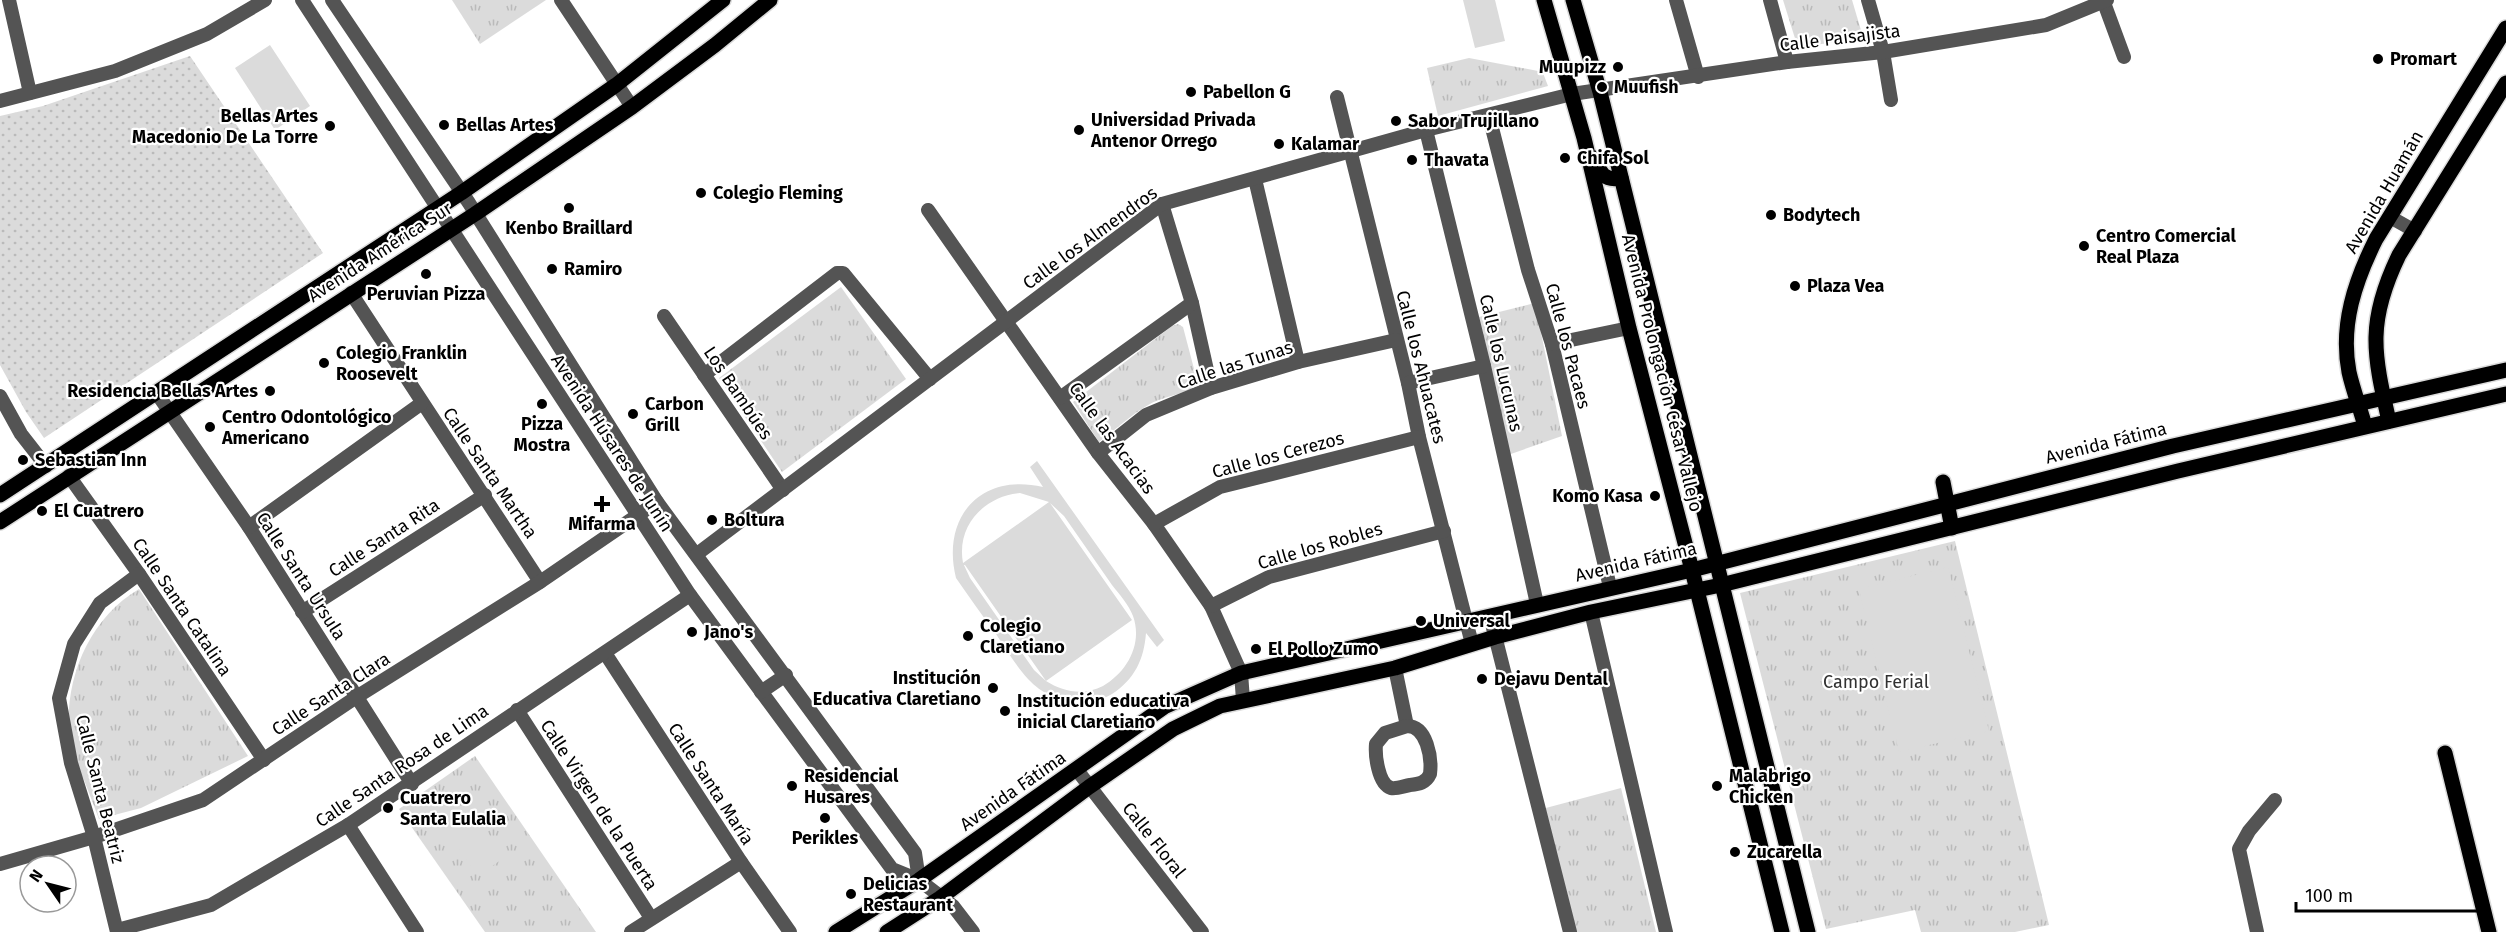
<svg xmlns="http://www.w3.org/2000/svg" width="2506" height="932" viewBox="0 0 2506 932" font-family="'Fira Sans',sans-serif">
<style>
.grass{fill:url(#grass-dots)}
.park{fill:url(#park-tufts)}
.pitch{fill:#dbdbdb;fill-rule:evenodd}
.lines{fill:none;stroke-linecap:round;stroke-linejoin:round}
.major-casing{stroke:#dbdbdb;stroke-width:18}
.minor{stroke:#545454;stroke-width:14}
.major{stroke:#000;stroke-width:15}
.poi-dot{fill:#000;stroke:#fff;stroke-width:2}
.labels{text-anchor:middle;stroke-width:4.5;stroke-linejoin:round;paint-order:stroke}
.street-label{font-size:18px;fill:#000;stroke:#fff}
.poi-label{font-size:18px;font-weight:bold;fill:#000;stroke:#fff;text-anchor:start}
.park-label{font-size:18px;fill:#323232;stroke:#fff}
</style>
<defs>
<pattern id="grass-dots" width="8" height="8" patternUnits="userSpaceOnUse" patternTransform="scale(1.5)"><rect width="8" height="8" fill="#dbdbdb"/><path d="M2 2h.1M6 6h.1" fill="none" stroke="#bababa" stroke-width="1.8" stroke-linecap="round"/></pattern>
<pattern id="park-tufts" width="24" height="20" patternUnits="userSpaceOnUse" patternTransform="scale(1.5)"><rect width="24" height="20" fill="#dbdbdb"/><path d="M3 7l-1-3M5 7V3M7 7l1-3M15 17l-1-3M17 17v-4M19 17l1-3" fill="none" stroke="#bababa"/></pattern>
</defs>
<rect width="100%" height="100%" fill="#fff"/>
<polygon class="grass" points="190,56 323,253 44,438 26,412 0,365 0,116 43,106"/>
<g class="park">
<polygon points="452,0 546,0 480,44"/>
<polygon points="1783,0 1852,0 1863,37 1798,48"/>
<polygon points="1469,58 1538,71 1543,73 1548,86 1438,116 1427,68"/>
<polygon points="841,287 906,379 782,472 719,378"/>
<polygon points="1535,303 1562,436 1508,455 1475,318"/>
<path d="M1178,324L1183,327L1198,384C1188,394 1164,396 1150,404C1132,414 1116,429 1099,442L1073,402L1172,326Z"/>
<polygon points="1955,541 2049,925 2015,932 1921,932 1915,910 1826,929 1740,593"/>
<path d="M139,589L248,756L141,808L99,819C94,806 89,793 84,780C80,772 74,763 72,755C59,693 83,622 139,589Z"/>
<polygon points="475,756 596,932 485,932 399,809"/>
<polygon points="1621,788 1656,932 1572,932 1542,809"/>
</g>
<g class="pitch">
<polygon points="1463,0 1495,0 1505,41 1475,48"/>
<polygon points="270,45 310,106 275,130 235,68"/>
<path d="M1037,461L1164,640L1157,647L1146,633C1144,659 1135,679 1112,694C1085,710 1049,702 1028,679C1016,666 1006,649 996,634C982,615 969,597 956,578C941,518 980,472 1043,487L1030,467ZM1020,493L1049,502L963,563C956,525 985,496 1020,493ZM1050,503L1064,516C1080,539 1096,562 1112,585C1119,594 1129,605 1133,616C1143,644 1127,672 1103,686C1084,696 1063,692 1046,681L1132,620ZM964,565H965L1046,681L1034,670L970,578Z"/>
<polygon points="1948,567 1989,731 1899,752 1859,589"/>
<polygon points="472,810 505,857 478,876 445,829"/>
</g>
<g class="lines">
<defs>
<g id="major">
<polyline points="1544,0 1584,138 1629,328 1692,570 1782,932"/>
<polyline points="1573,0 1600,92 1808,932"/>
<path d="M1596,158C1599,174 1605,181 1621,178"/>
<path d="M2389,421C2373,352 2367,321 2399,255L2506,83"/>
<path d="M2365,426C2360,408 2353,390 2349,372C2340,325 2355,281 2376,239L2506,28"/>
<polyline points="1943,482 1952,528"/>
<polyline points="0,495 461,193 616,85 723,0"/>
<polyline points="0,522 475,214 632,107 715,45 770,0"/>
<polyline points="2445,753 2489,932"/>
<polyline points="836,932 919,880 1164,707 1241,673 1692,570 2173,446 2506,370"/>
<polyline points="887,932 940,898 1089,787 1173,729 1220,706 1395,668 1495,637 1591,612 1721,585 2178,471 2506,394"/>
</g>
</defs>
<use href="#major" class="major-casing"/>
<g class="minor">
<polyline points="9,0 30,93"/>
<polyline points="302,0 690,595 892,869 919,880 953,906 973,932"/>
<polyline points="332,0 469,203 657,502 915,853 919,880"/>
<polyline points="561,0 632,107"/>
<polyline points="1676,0 1698,77"/>
<polyline points="1770,0 1787,62"/>
<polyline points="1868,0 1883,52 1891,100"/>
<polyline points="2103,0 2124,57"/>
<polyline points="1337,97 1408,383 1419,437 1472,644"/>
<polyline points="0,101 115,71 207,34 265,0"/>
<polyline points="1489,116 1528,270 1552,344 1610,587"/>
<polyline points="1426,130 1484,366 1537,604"/>
<polyline points="1255,179 1298,362"/>
<polyline points="1162,204 1192,303 1211,388"/>
<polyline points="928,210 1098,453 1154,524 1211,606 1241,673 1243,700"/>
<polyline points="2390,217 2415,231"/>
<polyline points="351,293 540,582"/>
<polyline points="664,316 783,490"/>
<polyline points="1552,344 1629,328"/>
<polyline points="704,375 837,273 843,273 930,379"/>
<polyline points="1408,383 1484,366"/>
<polyline points="156,392 249,527 412,784"/>
<polyline points="0,396 21,434 46,466"/>
<polyline points="1060,398 1192,303"/>
<polyline points="1098,453 1146,415 1211,388 1298,362 1396,340"/>
<polyline points="69,476 139,574 264,760"/>
<polyline points="1154,524 1220,487 1419,437"/>
<polyline points="249,527 422,403"/>
<polyline points="697,554 1162,204 1426,130 1572,94 1787,62 1883,52 2046,25 2107,0"/>
<polyline points="1211,606 1269,577 1444,531"/>
<polyline points="302,612 485,495"/>
<polyline points="1591,612 1666,932"/>
<polyline points="1490,616 1570,932"/>
<polyline points="605,653 741,862 790,932"/>
<polyline points="1395,668 1407,726"/>
<polyline points="761,692 786,675"/>
<polyline points="517,710 651,918"/>
<path d="M1407,726C1427,726 1432,758 1430,774C1426,783 1419,784 1410,785C1404,786 1397,789 1391,788C1378,784 1375,755 1376,744L1385,733Z"/>
<polyline points="1077,770 1202,932"/>
<polyline points="348,825 417,932"/>
<polyline points="0,864 94,837 203,800 358,696 540,582 657,502"/>
<polyline points="117,930 211,905 348,825 690,595"/>
<polyline points="117,932 94,837 71,763 59,698 74,644 100,603 139,574"/>
<polyline points="631,932 741,862"/>
<polyline points="2257,932 2239,849 2249,831 2275,800"/>
</g>
<use href="#major" class="major"/>
</g>
<g class="poi-dot">
<circle cx="2378" cy="59" r="6"/>
<circle cx="1618" cy="67" r="6"/>
<circle cx="1602" cy="87" r="6"/>
<circle cx="1191" cy="92" r="6"/>
<circle cx="1396" cy="121" r="6"/>
<circle cx="444" cy="125" r="6"/>
<circle cx="330" cy="126" r="6"/>
<circle cx="1079" cy="130" r="6"/>
<circle cx="1279" cy="144" r="6"/>
<circle cx="1565" cy="158" r="6"/>
<circle cx="1412" cy="160" r="6"/>
<circle cx="701" cy="193" r="6"/>
<circle cx="569" cy="208" r="6"/>
<circle cx="1771" cy="215" r="6"/>
<circle cx="2084" cy="246" r="6"/>
<circle cx="552" cy="269" r="6"/>
<circle cx="426" cy="274" r="6"/>
<circle cx="1795" cy="286" r="6"/>
<circle cx="324" cy="363" r="6"/>
<circle cx="270" cy="391" r="6"/>
<circle cx="542" cy="404" r="6"/>
<circle cx="633" cy="414" r="6"/>
<circle cx="210" cy="427" r="6"/>
<circle cx="23" cy="460" r="6"/>
<circle cx="1655" cy="496" r="6"/>
<path d="M599 495h6v6h6v6h-6v6h-6v-6h-6v-6h6z"/>
<circle cx="42" cy="511" r="6"/>
<circle cx="712" cy="520" r="6"/>
<circle cx="1421" cy="621" r="6"/>
<circle cx="692" cy="632" r="6"/>
<circle cx="968" cy="636" r="6"/>
<circle cx="1256" cy="649" r="6"/>
<circle cx="1482" cy="679" r="6"/>
<circle cx="993" cy="688" r="6"/>
<circle cx="1005" cy="711" r="6"/>
<circle cx="792" cy="786" r="6"/>
<circle cx="1717" cy="786" r="6"/>
<circle cx="388" cy="808" r="6"/>
<circle cx="825" cy="818" r="6"/>
<circle cx="1735" cy="852" r="6"/>
<circle cx="851" cy="894" r="6"/>
</g>
<g class="labels">
<g class="street-label">
<text transform="translate(1840 38) rotate(-7)" y="6">Calle Paisajista</text>
<text transform="translate(2384 192) rotate(-60)" y="6">Avenida Huamán</text>
<text transform="translate(1090 238) rotate(-36)" y="6">Calle los Almendros</text>
<text transform="translate(380 252) rotate(-33)" y="6">Avenida América Sur</text>
<text transform="translate(1568 346) rotate(75)" y="6">Calle los Pacaes</text>
<text transform="translate(1501 363) rotate(77)" y="6">Calle los Lucunas</text>
<text transform="translate(1235 365) rotate(-18)" y="6">Calle las Tunas</text>
<text transform="translate(1421 367) rotate(76)" y="6">Calle los Ahuacates</text>
<text transform="translate(1662 373) rotate(76)" y="6">Avenida Prolongación César Vallejo</text>
<text transform="translate(738 393) rotate(56)" y="6">Los Bambúes</text>
<text transform="translate(1112 438) rotate(54)" y="6">Calle las Acacias</text>
<text transform="translate(612 443) rotate(57)" y="6">Avenida Húsares de Junín</text>
<text transform="translate(2106 443) rotate(-14)" y="6">Avenida Fátima</text>
<text transform="translate(1278 455) rotate(-15)" y="6">Calle los Cerezos</text>
<text transform="translate(490 473) rotate(56)" y="6">Calle Santa Martha</text>
<text transform="translate(384 538) rotate(-33)" y="6">Calle Santa Rita</text>
<text transform="translate(1320 546) rotate(-16)" y="6">Calle los Robles</text>
<text transform="translate(1636 562) rotate(-13)" y="6">Avenida Fátima</text>
<text transform="translate(301 576) rotate(57)" y="6">Calle Santa Ursula</text>
<text transform="translate(182 607) rotate(56)" y="6">Calle Santa Catalina</text>
<text transform="translate(331 694) rotate(-33)" y="6">Calle Santa Clara</text>
<text transform="translate(402 766) rotate(-34)" y="6">Calle Santa Rosa de Lima</text>
<text transform="translate(711 784) rotate(57)" y="6">Calle Santa María</text>
<text transform="translate(100 789) rotate(76)" y="6">Calle Santa Beatriz</text>
<text transform="translate(1013 791) rotate(-35)" y="6">Avenida Fátima</text>
<text transform="translate(599 805) rotate(57)" y="6">Calle Virgen de la Puerta</text>
<text transform="translate(1154 840) rotate(52)" y="6">Calle Floral</text>
</g>
<g class="poi-label">
<text x="2390" y="65">Promart</text>
<text x="1606" y="73" text-anchor="end">Muupizz</text>
<text x="1614" y="93">Muufish</text>
<text x="1203" y="98">Pabellon G</text>
<text x="318" y="122" text-anchor="end">Bellas Artes<tspan x="318" dy="21">Macedonio De La Torre</tspan></text>
<text x="1091" y="126">Universidad Privada<tspan x="1091" dy="21">Antenor Orrego</tspan></text>
<text x="1408" y="127">Sabor Trujillano</text>
<text x="456" y="131">Bellas Artes</text>
<text x="1291" y="150">Kalamar</text>
<text x="1577" y="164">Chifa Sol</text>
<text x="1424" y="166">Thavata</text>
<text x="713" y="199">Colegio Fleming</text>
<text x="1783" y="221">Bodytech</text>
<text x="569" y="234" text-anchor="middle">Kenbo Braillard</text>
<text x="2096" y="242">Centro Comercial<tspan x="2096" dy="21">Real Plaza</tspan></text>
<text x="564" y="275">Ramiro</text>
<text x="1807" y="292">Plaza Vea</text>
<text x="426" y="300" text-anchor="middle">Peruvian Pizza</text>
<text x="336" y="359">Colegio Franklin<tspan x="336" dy="21">Roosevelt</tspan></text>
<text x="258" y="397" text-anchor="end">Residencia Bellas Artes</text>
<text x="645" y="410">Carbon<tspan x="645" dy="21">Grill</tspan></text>
<text x="222" y="423">Centro Odontológico<tspan x="222" dy="21">Americano</tspan></text>
<text x="542" y="430" text-anchor="middle">Pizza<tspan x="542" dy="21">Mostra</tspan></text>
<text x="35" y="466">Sebastian Inn</text>
<text x="1643" y="502" text-anchor="end">Komo Kasa</text>
<text x="54" y="517">El Cuatrero</text>
<text x="724" y="526">Boltura</text>
<text x="602" y="530" text-anchor="middle">Mifarma</text>
<text x="1433" y="627">Universal</text>
<text x="980" y="632">Colegio<tspan x="980" dy="21">Claretiano</tspan></text>
<text x="704" y="638">Jano's</text>
<text x="1268" y="655">El Pollo Zumo</text>
<text x="981" y="684" text-anchor="end">Institución<tspan x="981" dy="21">Educativa Claretiano</tspan></text>
<text x="1494" y="685">Dejavu Dental</text>
<text x="1017" y="707">Institución educativa<tspan x="1017" dy="21">inicial Claretiano</tspan></text>
<text x="804" y="782">Residencial<tspan x="804" dy="21">Husares</tspan></text>
<text x="1729" y="782">Malabrigo<tspan x="1729" dy="21">Chicken</tspan></text>
<text x="400" y="804">Cuatrero<tspan x="400" dy="21">Santa Eulalia</tspan></text>
<text x="825" y="844" text-anchor="middle">Perikles</text>
<text x="1747" y="858">Zucarella</text>
<text x="863" y="890">Delicias<tspan x="863" dy="21">Restaurant</tspan></text>
</g>
<g class="park-label">
<text x="1876" y="688">Campo Ferial</text>
</g>
</g>
<g transform="translate(48 884) rotate(305)"><circle r="28" fill="#ffffff" stroke="#999999" stroke-width="1.5"/>
<path d="M0-4.5L10 22L0 15L-10 22Z" fill="#000000"/>
<text y="-9" font-size="16" font-weight="bold" text-anchor="middle" fill="#000000">N</text>
</g>
<path d="M2296 902v9h188v-9" fill="none" stroke="#000000" stroke-width="3"/>
<text x="2305" y="902" font-size="18" fill="#000000" stroke="#ffffff" stroke-width="4.5" paint-order="stroke">100 m</text>
</svg>
